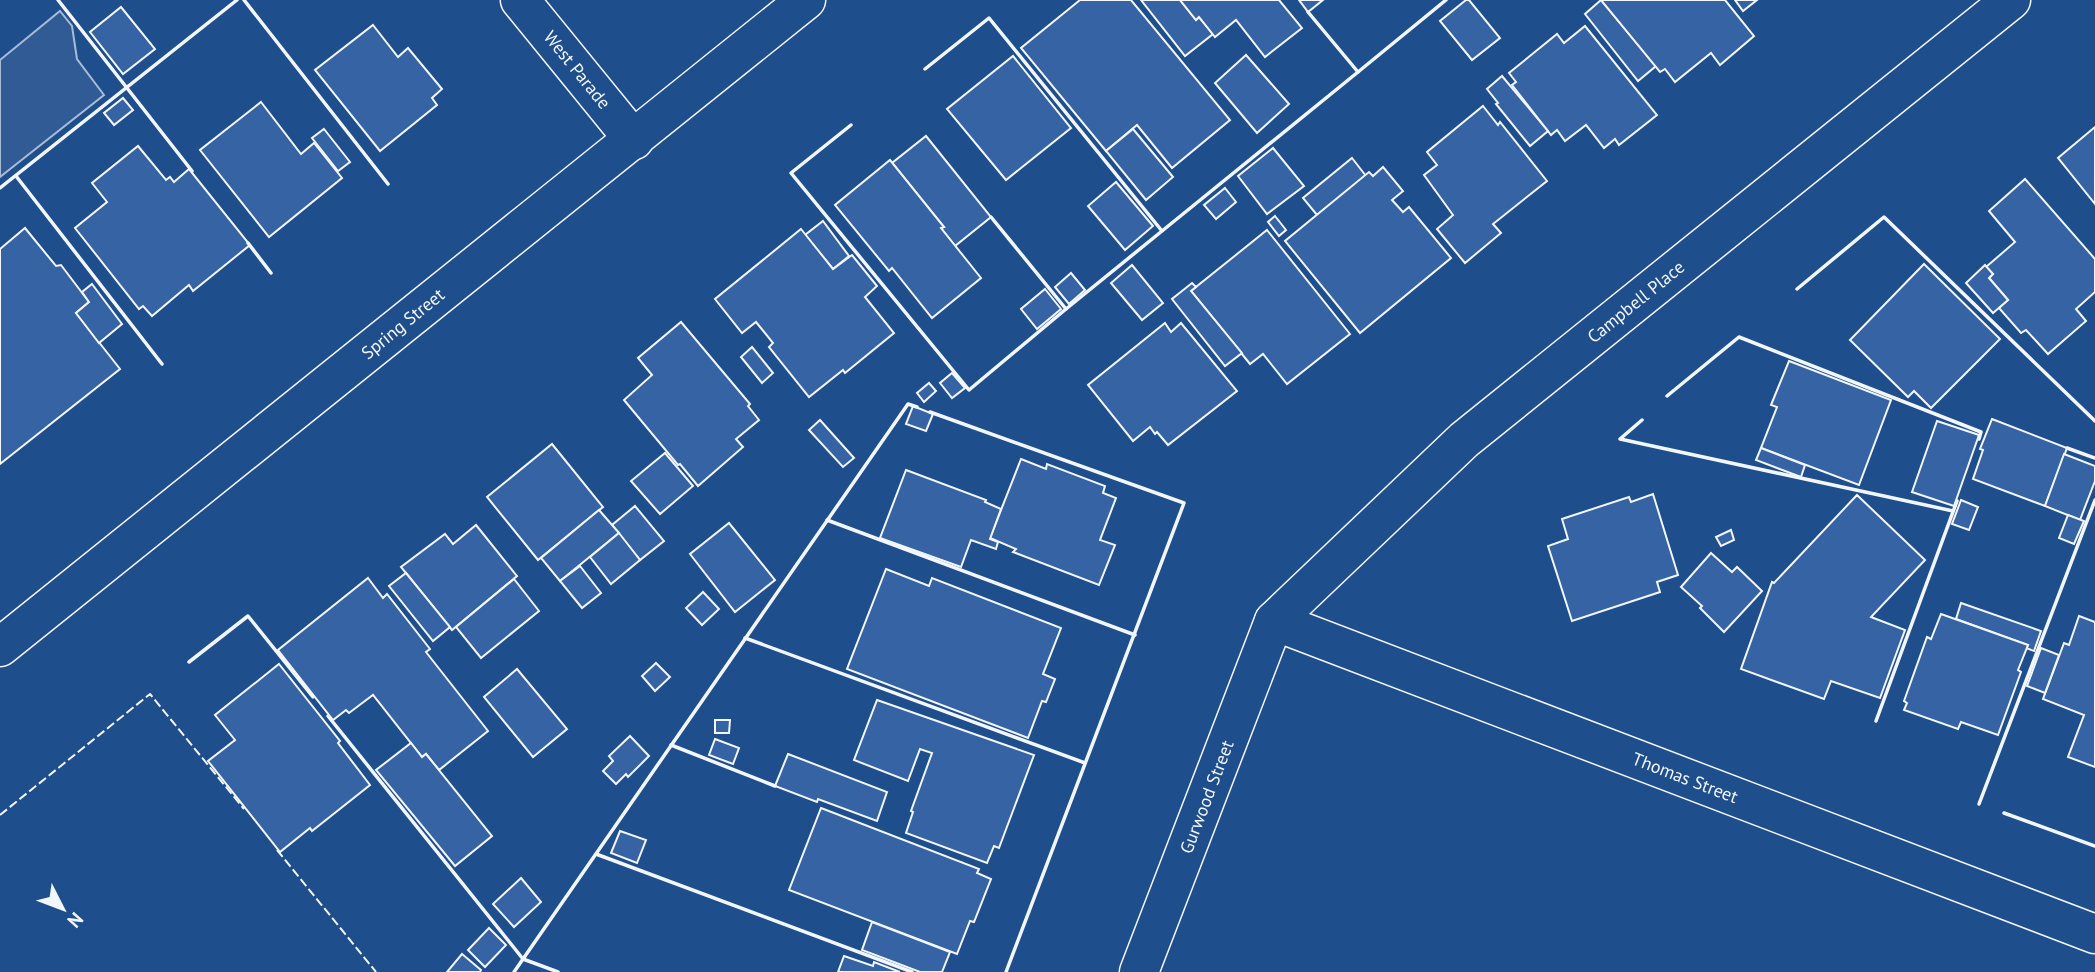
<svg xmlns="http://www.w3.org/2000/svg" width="2095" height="972" viewBox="0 0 2095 972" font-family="'PT Sans',sans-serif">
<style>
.built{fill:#305b95;stroke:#a8bbd7;stroke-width:2}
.building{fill:#3563a3;stroke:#f2f6ff;stroke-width:2}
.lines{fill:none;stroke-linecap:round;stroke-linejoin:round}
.street-casing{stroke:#f2f6ff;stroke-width:41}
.street{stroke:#1f4e8c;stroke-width:38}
.fence{stroke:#f2f6ff;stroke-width:2;stroke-dasharray:9 3.5;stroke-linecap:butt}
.wall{stroke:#f2f6ff;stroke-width:3.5}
.labels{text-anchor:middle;stroke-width:5;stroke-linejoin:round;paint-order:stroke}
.street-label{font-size:18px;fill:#f2f6ff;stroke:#1f4e8c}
</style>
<rect width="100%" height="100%" fill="#1f4e8c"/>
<polygon class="built" points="60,11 72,26 77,59 104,95 0,177 0,60"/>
<g class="building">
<polygon points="1080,0 1131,0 1230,120 1172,168 1137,125 1106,151 1021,48"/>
<polygon points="1141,0 1180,0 1196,20 1199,17 1213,34 1185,56"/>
<polygon points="1180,0 1279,0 1302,28 1265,57 1236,20 1215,37 1199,17 1196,20"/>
<polygon points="1299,0 1323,0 1308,12"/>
<polygon points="1466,0 1469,0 1500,38 1472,60 1440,21"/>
<polygon points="1601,0 1656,66 1638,81 1585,14"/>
<polygon points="1601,0 1725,0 1754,36 1720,65 1711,53 1675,82 1665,69 1660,72"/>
<polygon points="1735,0 1757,0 1743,11"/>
<polygon points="121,7 155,49 123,74 90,32"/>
<polygon points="373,25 398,57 408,48 442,89 432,98 437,105 380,151 315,70"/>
<polygon points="1585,26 1657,115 1619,145 1615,139 1604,148 1586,125 1565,141 1557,130 1551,135 1512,85 1516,82 1509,73 1557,34 1564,43"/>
<polygon points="1246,55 1289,104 1257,133 1215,83"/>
<polygon points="1013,56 1071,128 1006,180 947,109"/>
<polygon points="1502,76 1548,131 1530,146 1496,104 1498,103 1487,89"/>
<polygon points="123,98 133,110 114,125 104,113"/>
<polygon points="261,102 301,154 314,143 342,178 269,237 200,150"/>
<polygon points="1483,106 1498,125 1500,122 1547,181 1493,224 1501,233 1465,263 1437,229 1453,215 1424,175 1437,165 1427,152"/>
<polygon points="2095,127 2095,204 2058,158"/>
<polygon points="324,129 350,162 338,171 312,138"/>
<polygon points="1133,129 1173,177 1146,200 1106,151"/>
<polygon points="926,136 991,217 955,246 941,228 944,227 892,163"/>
<polygon points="138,146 166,180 170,177 174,182 189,169 250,245 193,291 189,285 152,316 143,306 139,309 75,228 107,202 92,183"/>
<polygon points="1273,148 1304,186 1267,214 1238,176"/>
<polygon points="1352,158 1366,176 1317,215 1303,198"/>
<polygon points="890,160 944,227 941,228 981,278 932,318 892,268 889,271 835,205"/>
<polygon points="1383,167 1403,191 1392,200 1403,212 1409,207 1451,258 1360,333 1285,241 1369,172 1373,176"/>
<polygon points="2025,179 2095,259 2095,292 2076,309 2086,321 2048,354 2026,330 2021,333 1999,308 2008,300 1989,278 1993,274 1986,267 2015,242 1989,211"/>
<polygon points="1116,182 1153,226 1125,250 1088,206"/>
<polygon points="1225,188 1236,202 1216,219 1204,205"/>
<polygon points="1275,216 1286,230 1279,236 1268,222"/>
<polygon points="823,221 849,256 833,269 805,235"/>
<polygon points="25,228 56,266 61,265 89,302 76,313 120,369 0,464 0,249"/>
<polygon points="801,229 833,269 852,255 877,286 865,297 894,333 845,373 843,370 809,397 769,347 773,343 756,322 742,333 715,299"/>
<polygon points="1267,230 1350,334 1287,384 1263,354 1250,364 1191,291"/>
<polygon points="1924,264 2000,339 1931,408 1914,391 1908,397 1850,340"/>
<polygon points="1132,265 1163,303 1142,320 1111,283"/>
<polygon points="1985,265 1993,274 1989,278 2008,300 1993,313 1966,283"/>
<polygon points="1071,273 1085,290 1069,304 1055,287"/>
<polygon points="1192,283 1196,287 1191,291 1242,353 1225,366 1172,299"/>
<polygon points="92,284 122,324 99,343 76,313 89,302 82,292"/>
<polygon points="1045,289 1061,309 1037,329 1021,309"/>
<polygon points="681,322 750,404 748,406 759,420 736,439 743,447 698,486 680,464 678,465 624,400 652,375 638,358"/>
<polygon points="1165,323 1171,332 1181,323 1237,391 1168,445 1157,432 1155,434 1150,427 1133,441 1088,385"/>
<polygon points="752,347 773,373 762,383 741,357"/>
<polygon points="1789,361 1891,400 1859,485 1761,448 1777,407 1771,405"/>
<polygon points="952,373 965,388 952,398 940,383"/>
<polygon points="929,383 936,391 924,402 917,393"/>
<polygon points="913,406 933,414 926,431 906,424"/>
<polygon points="1992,419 2067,448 2045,506 1973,479 1983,450 1980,449"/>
<polygon points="820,420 854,458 843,467 809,430"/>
<polygon points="1937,421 1979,435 1954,506 1912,492"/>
<polygon points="552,444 603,507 538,560 487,497"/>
<polygon points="1761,448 1805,465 1801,477 1756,460"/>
<polygon points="665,453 693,486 660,514 631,481"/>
<polygon points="2064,454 2095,466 2095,481 2080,520 2045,506"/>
<polygon points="1021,459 1046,469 1047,464 1105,486 1103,493 1116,498 1100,540 1115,545 1099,585 1013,552 1016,549 990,538"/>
<polygon points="906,470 986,500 985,502 1001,509 990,539 998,542 996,549 971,540 961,567 880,538"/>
<polygon points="1653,494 1678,575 1657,582 1660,592 1572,621 1548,546 1568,539 1562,519 1629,497 1631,502"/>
<polygon points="1857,495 1925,560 1871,617 1905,630 1880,698 1831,681 1824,699 1741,669 1772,582 1774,583"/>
<polygon points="1961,500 1978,507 1969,530 1952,524"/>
<polygon points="635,506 664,541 640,560 612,525"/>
<polygon points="599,510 619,533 560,581 541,558"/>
<polygon points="2068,515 2084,521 2074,544 2059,538"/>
<polygon points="729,523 775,580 735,612 690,554"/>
<polygon points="476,525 517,576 452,630 401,567 445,534 453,544"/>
<polygon points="1731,530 1734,540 1721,546 1716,537"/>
<polygon points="619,533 640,560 611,584 590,557"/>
<polygon points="1711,553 1732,572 1737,567 1762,591 1724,632 1700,608 1702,606 1681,587"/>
<polygon points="580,566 601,593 582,608 560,581"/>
<polygon points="886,569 929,586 932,578 1061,628 1043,674 1055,679 1046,702 1042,701 1028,738 847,669"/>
<polygon points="406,573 450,627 433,641 389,586"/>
<polygon points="368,578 383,598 387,594 430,649 426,652 488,731 439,770 426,754 422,757 373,695 349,713 346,710 333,720 278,650"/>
<polygon points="514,579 539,611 481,658 456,627"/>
<polygon points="703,592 719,609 702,625 686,608"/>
<polygon points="1961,603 2041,631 2034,651 2026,648 2028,645 1956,619"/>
<polygon points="1941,614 2028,645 2018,670 2021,672 1998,735 1961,722 1958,729 1904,710 1907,703 1904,701 1927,637 1931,639"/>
<polygon points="2079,616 2095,622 2095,767 2068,757 2084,715 2043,699 2064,643 2069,645"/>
<polygon points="2041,648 2059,655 2045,693 2027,686"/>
<polygon points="656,663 670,677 655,691 642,676"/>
<polygon points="279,664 340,741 338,743 370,785 312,831 310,828 280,852 208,761 235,740 215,715"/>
<polygon points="517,669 567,729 533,757 484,697"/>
<polygon points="877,700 1034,755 999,848 994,846 987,863 906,833 913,812 911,811 932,753 920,749 908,781 854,760"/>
<polygon points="715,720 730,720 729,733 715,733"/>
<polygon points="630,736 649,756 628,777 626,774 616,784 603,771 613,761 609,756"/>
<polygon points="715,739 739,748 733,764 709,755"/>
<polygon points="411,743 422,757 426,754 492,836 455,866 376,770"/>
<polygon points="788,754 887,792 877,821 818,799 817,802 775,786"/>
<polygon points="821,808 979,869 977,873 991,879 974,922 970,921 957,954 789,890"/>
<polygon points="620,831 646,840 637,863 611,853"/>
<polygon points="521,878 541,902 514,927 493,904"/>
<polygon points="872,922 950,952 942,972 920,972 862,950"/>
<polygon points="489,928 506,945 485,967 468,950"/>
<polygon points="462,954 481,970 480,972 447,972"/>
<polygon points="844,956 873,966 874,962 900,972 838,972"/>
</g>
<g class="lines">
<defs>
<g id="street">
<polyline points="520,0 634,140"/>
<polyline points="1274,621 2095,934"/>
<polyline points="0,647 806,0"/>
<polyline points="1139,972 1274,621 1464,440 2011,0"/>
</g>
</defs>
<use href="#street" class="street-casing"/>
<use href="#street" class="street"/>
<g class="fence">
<polyline points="0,815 150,694 244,809"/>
<polyline points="277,850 376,972"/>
</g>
<g class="wall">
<polyline points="58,0 192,171"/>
<polyline points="244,0 388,184"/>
<polyline points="1308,12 1358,72 1446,0"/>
<polyline points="925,69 989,18 1162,231 1358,72"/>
<polyline points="851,125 791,173 969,390 1066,309"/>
<polyline points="16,176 162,364"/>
<polyline points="0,188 237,0"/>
<polyline points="991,217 1066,309 1162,231"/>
<polyline points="248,243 271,273"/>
<polyline points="1797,289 1884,217 2095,421"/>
<polyline points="1667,396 1739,337 1981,432 1979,439"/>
<polyline points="930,412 1184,503 1006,972"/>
<polyline points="1642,420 1620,439 1953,511"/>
<polyline points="2067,448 2095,458"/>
<polyline points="827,520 1135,635"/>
<polyline points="745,638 1085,763"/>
<polyline points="189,662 248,616 313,697"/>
<polyline points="328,716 523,959 558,972"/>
<polyline points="1876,721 1957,501"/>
<polyline points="671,745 775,786"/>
<polyline points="1979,804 2095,500"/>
<polyline points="2004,813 2095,846"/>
<polyline points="596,854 912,972"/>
<polyline points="514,972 908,404 917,407"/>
</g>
</g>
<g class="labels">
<g class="street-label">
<text transform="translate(577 70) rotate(51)" y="6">West Parade</text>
<text transform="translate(1636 302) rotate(-39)" y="6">Campbell Place</text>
<text transform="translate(403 324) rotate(-39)" y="6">Spring Street</text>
<text transform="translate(1685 778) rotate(21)" y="6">Thomas Street</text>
<text transform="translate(1207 797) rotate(-69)" y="6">Gurwood Street</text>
</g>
</g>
<g transform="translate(63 909) rotate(132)" stroke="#1f4e8c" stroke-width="5" paint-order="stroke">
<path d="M0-5L12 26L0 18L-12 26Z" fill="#f2f6ff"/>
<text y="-10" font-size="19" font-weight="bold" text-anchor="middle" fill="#f2f6ff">N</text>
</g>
</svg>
